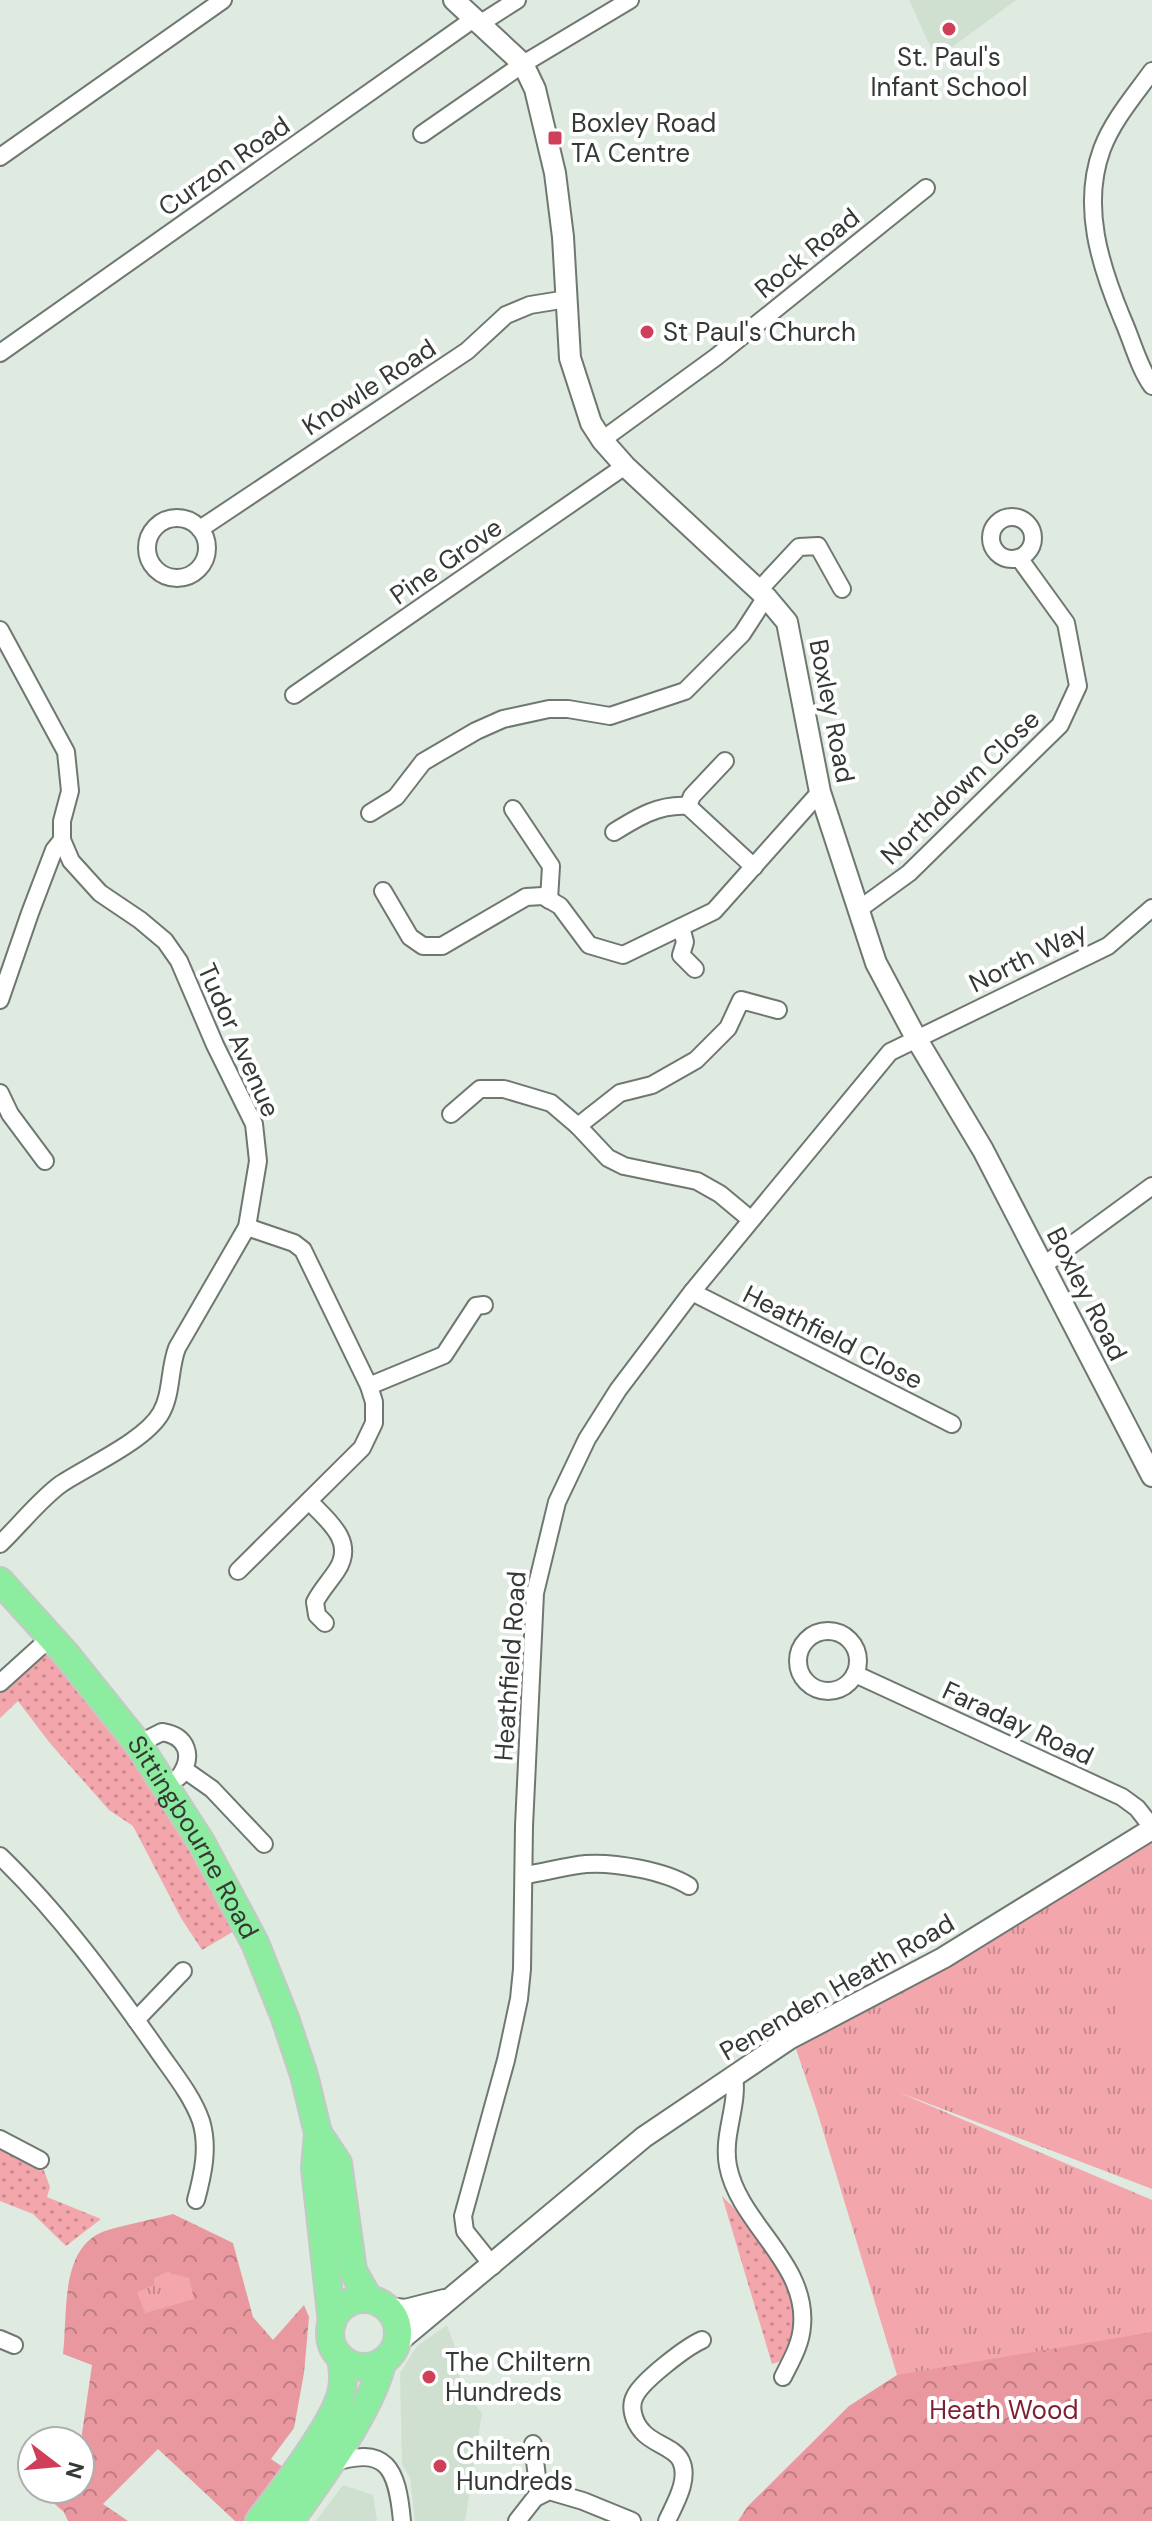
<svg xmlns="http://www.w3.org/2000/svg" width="1152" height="2521" viewBox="0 0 1152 2521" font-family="'DM Sans',sans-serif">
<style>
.built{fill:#cfe0d1}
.grass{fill:url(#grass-dots)}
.forest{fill:url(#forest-crowns)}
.park{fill:url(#park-tufts)}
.garden{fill:#f3a7ad}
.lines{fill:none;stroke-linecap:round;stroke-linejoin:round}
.minor-casing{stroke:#6f7870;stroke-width:20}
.tertiary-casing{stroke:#6f7870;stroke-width:24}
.trunk-casing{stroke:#c6c8c7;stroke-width:30}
.minor{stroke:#fff;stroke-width:16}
.tertiary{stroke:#fff;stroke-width:20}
.trunk{stroke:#8ceca0;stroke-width:26}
.poi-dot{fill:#d03f5a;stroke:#fff;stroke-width:3}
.labels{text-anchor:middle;stroke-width:8;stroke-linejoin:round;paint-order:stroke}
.poi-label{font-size:26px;fill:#353936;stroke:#fff;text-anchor:start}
.street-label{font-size:26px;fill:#353936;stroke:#fff}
.park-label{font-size:26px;fill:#7e1f32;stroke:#fff}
</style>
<defs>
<pattern id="grass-dots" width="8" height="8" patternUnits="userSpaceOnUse" patternTransform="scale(2)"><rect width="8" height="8" fill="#f3a7ad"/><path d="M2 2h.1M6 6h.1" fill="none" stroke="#c6898e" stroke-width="1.8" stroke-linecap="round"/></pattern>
<pattern id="forest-crowns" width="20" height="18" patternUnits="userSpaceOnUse" patternTransform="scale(2)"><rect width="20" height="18" fill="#ea989f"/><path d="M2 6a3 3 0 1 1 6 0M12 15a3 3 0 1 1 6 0" fill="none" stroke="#be7d82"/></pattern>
<pattern id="park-tufts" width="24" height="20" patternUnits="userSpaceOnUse" patternTransform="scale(2)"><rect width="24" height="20" fill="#f3a7ad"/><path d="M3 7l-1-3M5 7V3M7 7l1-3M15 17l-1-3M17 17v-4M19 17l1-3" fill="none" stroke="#c6898e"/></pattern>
</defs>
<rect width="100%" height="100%" fill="#dfeae0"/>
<g class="built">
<polygon points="909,0 1016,0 936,59"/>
<polygon points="447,2325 454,2344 460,2379 466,2395 482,2413 465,2521 415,2521 410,2478 402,2464 400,2373 417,2346"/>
<polygon points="343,2485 373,2495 377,2521 316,2521"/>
</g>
<g class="grass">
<polygon points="51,1637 246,1924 202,1950 181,1918 133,1826 109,1810 49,1742 18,1701 0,1718 0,1681"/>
<polygon points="0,2139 40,2160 50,2187 47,2197 101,2219 66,2246 33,2214 0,2201"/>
<path d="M722,2196C750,2223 799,2283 797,2325C796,2336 788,2350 784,2360L772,2364Z"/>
</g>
<g class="forest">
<path d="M173,2214L233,2243L253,2317L273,2340L304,2305L309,2317L304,2373L294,2428L271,2459L283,2467L246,2521H235L158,2449L103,2504L128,2521H68L64,2512L43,2494L52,2489H80V2447L92,2365L63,2354C68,2315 59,2247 105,2231C127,2224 151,2220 173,2214Z"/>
<polygon points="926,2253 1152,2293 1152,2521 738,2521 748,2506 849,2406 897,2375"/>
</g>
<g class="park">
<polygon points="1152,1836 1152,2189 898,2092 1152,2200 1152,2332 897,2375 817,2111 796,2049"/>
<polygon points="167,2272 189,2278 194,2299 145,2313 137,2292 154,2285 154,2278"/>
</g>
<polygon class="garden" points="1152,1945 1152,2047 1110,2024"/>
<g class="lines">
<defs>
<g id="minor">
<polyline points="481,23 517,0"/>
<path d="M1152,71C1134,96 1113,120 1102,149C1081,206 1100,265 1122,318C1132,340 1138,366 1152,386"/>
<polyline points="422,134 523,64 630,0"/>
<polyline points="0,157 223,0"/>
<polyline points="0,353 475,18"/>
<polyline points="602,440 716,357 926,188"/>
<circle cx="1012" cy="538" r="21"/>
<circle cx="177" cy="548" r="30"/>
<polyline points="200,529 467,351 506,315 530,305 567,299"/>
<polyline points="759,590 799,547 818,546 842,589"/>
<polyline points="0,630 66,752 70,791 62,821 62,840 54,850 30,913 0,1000"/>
<polyline points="294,695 625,466"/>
<polyline points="725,761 692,796 688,806 754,867"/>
<polyline points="513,809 551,866 549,900"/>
<polyline points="370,813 396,797 423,762 476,731 503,719 549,709 568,709 610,716 685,691 742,634 766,597"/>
<path d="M614,832C638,817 659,804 688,806"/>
<polyline points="383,891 410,937 423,946 442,946 526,897 543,896 560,906 589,945 623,955 714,911 820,792"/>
<polyline points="858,910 909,873 1060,725 1078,686 1066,623 1019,558"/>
<polyline points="681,927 685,942 681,955 695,969"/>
<polyline points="0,1093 10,1114 45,1161"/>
<polyline points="451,1114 480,1089 504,1089 551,1103 578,1126"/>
<polyline points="750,1219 720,1194 697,1181 624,1166 608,1158 578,1126 620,1093 652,1085 696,1060 728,1028 741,1000 778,1010"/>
<polyline points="1044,1265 1152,1186"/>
<polyline points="692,1292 952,1424"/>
<polyline points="369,1386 444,1355 476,1306 484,1305"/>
<path d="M309,1501C327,1520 356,1541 337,1570C330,1581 321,1590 315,1602L317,1615L325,1623"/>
<path d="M0,1544C20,1525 39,1500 61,1484C88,1466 145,1441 161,1413C172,1394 169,1369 177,1348L247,1227L258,1161L254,1124L215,1045L179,961L165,941L140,920L100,893L71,861L62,840"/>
<polyline points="238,1571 362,1448 374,1423 374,1402 369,1386 303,1250 294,1243 247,1227"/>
<circle cx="828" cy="1661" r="30"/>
<polyline points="855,1674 1122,1797 1137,1808 1152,1827"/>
<polyline points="0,1683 51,1637"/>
<path d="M138,1744L162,1732C188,1736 194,1757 179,1777"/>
<polyline points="185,1770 212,1789 264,1844"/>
<path d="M0,1856C59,1913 109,1981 156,2048C171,2070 192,2095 201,2121C209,2147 203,2174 196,2200"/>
<path d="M525,1875C545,1872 566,1866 586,1864C615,1862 665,1871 689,1886"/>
<polyline points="136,2020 183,1971"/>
<path d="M734,2075C739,2106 722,2134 728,2166C739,2224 808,2263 802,2326C801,2344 791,2361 783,2377"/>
<polyline points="0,2139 40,2160"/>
<polyline points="493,2266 465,2231 463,2216 506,2060 519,1999 522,1969 524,1826 535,1593 557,1502 587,1439 618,1390 692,1292 890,1052 1108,946 1152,908"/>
<polyline points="0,2339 14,2345"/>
<polyline points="533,2444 539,2494"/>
<path d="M330,2464C387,2444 397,2468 402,2521"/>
<polyline points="517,2521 535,2498 549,2491 583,2501 632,2521"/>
<path d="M667,2521C674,2505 690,2480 681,2461C675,2447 652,2444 642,2431C634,2422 629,2407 635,2396C642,2381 686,2347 702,2340"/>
</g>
<g id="tertiary">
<polyline points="454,0 523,64 535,89 555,173 563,237 570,358 591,423 602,440 625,466 766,597 787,622 820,792 876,963 916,1038 983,1150 1152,1476"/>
<polyline points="388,2308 405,2310 444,2300"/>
<polyline points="398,2342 644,2137 789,2039 943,1958 1152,1829"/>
</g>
<g id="trunk">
<path id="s1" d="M0,1581L65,1653L138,1744L201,1842L255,1943L285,2018L304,2075L318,2133L315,2168L332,2323"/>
<polyline points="318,2133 338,2163 353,2271 369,2299"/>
<circle cx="364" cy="2333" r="34"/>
<path d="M259,2521C280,2494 337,2420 342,2389C344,2379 343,2368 341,2358"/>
<path d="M290,2521C320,2479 371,2411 382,2363"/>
</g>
</defs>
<use href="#minor" class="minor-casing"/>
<use href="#tertiary" class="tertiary-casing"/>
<use href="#trunk" class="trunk-casing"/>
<use href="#minor" class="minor"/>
<use href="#tertiary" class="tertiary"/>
<use href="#trunk" class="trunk"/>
</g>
<g class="poi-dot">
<circle cx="949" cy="29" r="8"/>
<rect x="547" y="130" width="16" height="16" rx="4"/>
<circle cx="647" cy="332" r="8"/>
<circle cx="429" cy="2377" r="8"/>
<circle cx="440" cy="2466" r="8"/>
</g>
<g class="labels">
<g class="poi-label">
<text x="949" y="66" text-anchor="middle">St. Paul's<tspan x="949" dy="30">Infant School</tspan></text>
<text x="571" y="132">Boxley Road<tspan x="571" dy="30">TA Centre</tspan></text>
<text x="663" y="341">St Paul's Church</text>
<text x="445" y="2371">The Chiltern<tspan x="445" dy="30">Hundreds</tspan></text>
<text x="456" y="2460">Chiltern<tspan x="456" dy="30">Hundreds</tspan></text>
</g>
<g class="street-label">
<text transform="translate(224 166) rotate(-35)" y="9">Curzon Road</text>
<text transform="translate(807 253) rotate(-39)" y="9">Rock Road</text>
<text transform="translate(369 387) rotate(-33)" y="9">Knowle Road</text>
<text transform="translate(446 561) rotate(-35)" y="9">Pine Grove</text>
<text transform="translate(832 711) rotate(79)" y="9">Boxley Road</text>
<text transform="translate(960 787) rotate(-44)" y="9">Northdown Close</text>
<text transform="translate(1028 957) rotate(-26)" y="9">North Way</text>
<text transform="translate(239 1040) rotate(66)" y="9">Tudor Avenue</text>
<text transform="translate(1087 1294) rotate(63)" y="9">Boxley Road</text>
<text transform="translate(833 1337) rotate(27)" y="9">Heathfield Close</text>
<text transform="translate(510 1666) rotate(-86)" y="9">Heathfield Road</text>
<text transform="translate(1018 1723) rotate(25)" y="9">Faraday Road</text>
<text dy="9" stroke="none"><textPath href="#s1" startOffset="322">Sittingbourne Road</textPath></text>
<text transform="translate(837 1987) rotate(-30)" y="9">Penenden Heath Road</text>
</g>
<g class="park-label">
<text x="1004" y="2419">Heath Wood</text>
</g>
</g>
<g transform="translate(56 2465) rotate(106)"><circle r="38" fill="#ffffff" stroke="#aeb0af" stroke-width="2"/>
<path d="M0-6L14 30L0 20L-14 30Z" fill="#d03f5a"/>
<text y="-12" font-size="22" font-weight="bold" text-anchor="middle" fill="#353936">N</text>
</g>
</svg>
